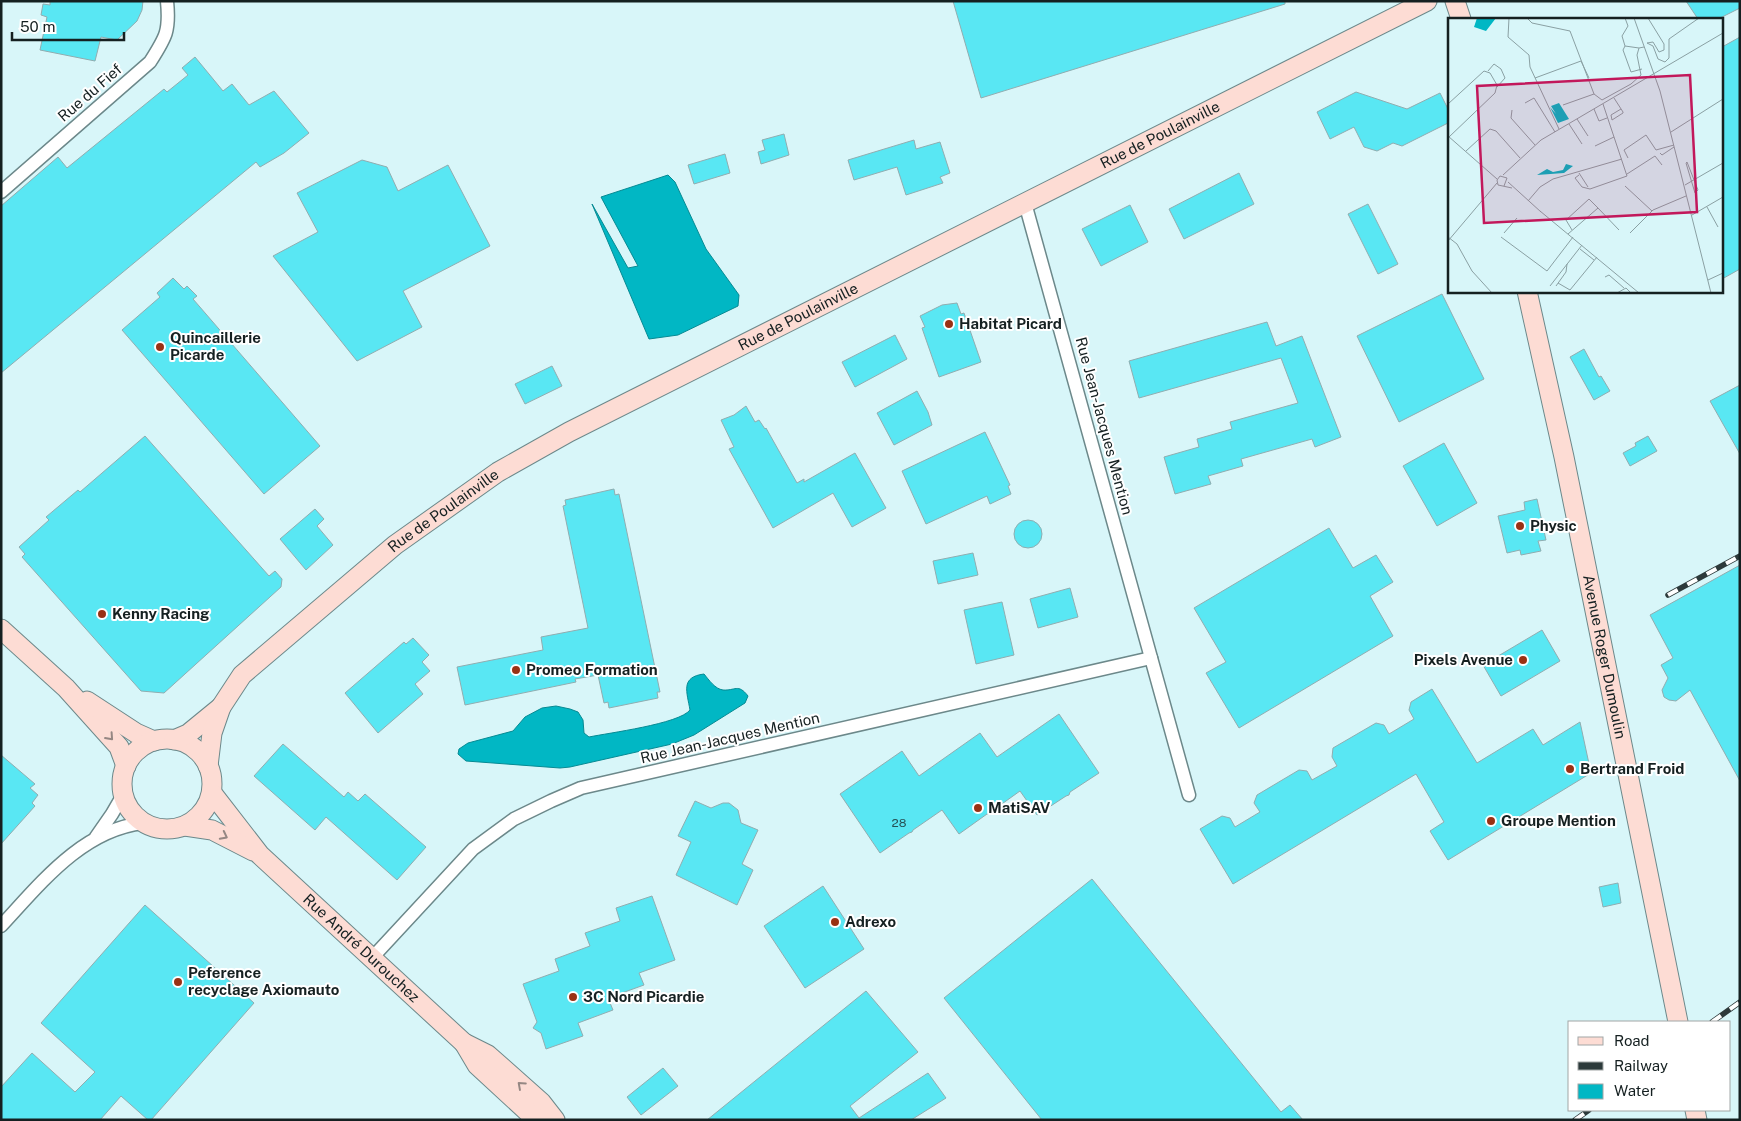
<svg xmlns="http://www.w3.org/2000/svg" width="1741" height="1121" viewBox="0 0 1741 1121" font-family="'Public Sans',sans-serif">
<style>
.water{fill:#01b7c4;stroke:#078a93}
.building{fill:#59e7f3;stroke:#90adb0}
.lines{fill:none;stroke-linecap:round;stroke-linejoin:round}
.street-casing{stroke:#6c888a;stroke-width:15}
.secondary-casing{stroke:#6c888a;stroke-width:21}
.street{stroke:#fff;stroke-width:12}
.secondary{stroke:#fddcd4;stroke-width:19}
.rail-casing{stroke:#2d3a3b;stroke-width:5.5}
.rail{stroke:#fff;stroke-width:4;stroke-dasharray:11;stroke-linecap:butt}
.oneway{stroke:#958783}
.poi-dot{fill:#993114;stroke:#fff;stroke-width:2}
.labels{text-anchor:middle;stroke-width:4;stroke-linejoin:round;paint-order:stroke}
.number-label{font-size:12px;fill:#265256}
.street-label{font-size:15px;fill:#152021;stroke:#fff}
.poi-label{font-size:15px;font-weight:bold;fill:#152021;stroke:#fff;text-anchor:start}
.inset-road{fill:none;stroke:#8aa0a3;stroke-width:1}
.view{fill:#c2185b;fill-opacity:0.15;stroke:#c2185b;stroke-width:2.5}
.inset-edge{fill:none;stroke:#152021;stroke-width:2.5}
</style>
<rect width="100%" height="100%" fill="#d8f6f9"/>
<g class="water">
<polygon points="668,175 675,182 706,249 739,295 738,306 678,335 649,339 592,204 628,268 638,266 601,197"/>
<path d="M704,674C709,680 715,689 723,690C735,691 738,683 748,696L745,703L694,735L672,744L570,767L560,768L466,761L458,754L459,749L468,743L513,731L525,717L542,708L556,706L570,709L578,712L583,720L584,733L589,737C608,733 679,724 690,710C687,692 680,677 704,674Z"/>
</g>
<g class="building">
<polygon points="50,1 143,1 142,10 137,21 117,40 101,37 95,61 40,50 47,17 41,15 43,4 50,5"/>
<polygon points="953,1 1285,1 1285,4 981,98"/>
<polygon points="1686,1 1740,1 1740,8 1718,19 1698,19"/>
<polygon points="1740,37 1740,269 1722,279 1722,47"/>
<polygon points="195,57 223,91 232,84 249,105 274,91 309,133 284,153 260,167 256,162 1,373 1,206 58,157 67,168 164,89 167,92 188,75 182,68"/>
<polygon points="1356,92 1407,109 1440,93 1450,113 1450,122 1402,146 1393,143 1377,151 1364,147 1354,127 1330,139 1317,112"/>
<polygon points="784,134 789,155 761,164 758,152 765,150 762,140"/>
<polygon points="914,140 916,149 940,142 950,173 940,177 943,183 906,195 897,167 854,180 848,160"/>
<polygon points="725,154 730,173 694,184 688,165"/>
<polygon points="362,160 387,167 398,191 448,165 490,246 403,291 422,327 357,361 273,256 318,232 297,193"/>
<polygon points="1239,173 1254,204 1184,239 1169,209"/>
<polygon points="1368,204 1398,264 1378,274 1348,214"/>
<polygon points="1130,205 1148,242 1101,266 1082,229"/>
<polygon points="173,278 184,289 187,286 197,296 193,299 320,446 264,494 122,330 160,297 157,293"/>
<polygon points="1442,294 1484,379 1399,422 1357,336"/>
<polygon points="957,303 961,314 964,313 981,362 939,377 922,328 925,327 920,316 942,305"/>
<polygon points="1267,322 1276,346 1302,336 1341,437 1315,447 1312,439 1241,459 1243,466 1208,476 1211,484 1175,494 1164,457 1199,447 1197,439 1232,429 1230,422 1298,403 1281,358 1139,398 1129,361"/>
<polygon points="895,335 907,359 855,387 842,362"/>
<polygon points="1584,349 1599,377 1601,376 1610,391 1594,400 1570,357"/>
<polygon points="552,366 562,386 525,404 515,384"/>
<polygon points="1740,385 1740,454 1710,401"/>
<polygon points="917,391 928,412 932,425 894,445 877,413"/>
<polygon points="746,406 755,422 759,420 765,429 766,428 797,483 804,479 804,482 855,453 886,508 852,527 833,493 773,528 729,449 734,447 721,420 734,415"/>
<polygon points="985,432 1010,485 1008,486 1011,494 990,504 987,496 926,524 902,471"/>
<polygon points="145,436 269,576 275,571 282,579 281,587 164,693 141,691 22,557 25,554 19,547 49,520 46,517 78,490 80,492"/>
<polygon points="1648,436 1657,451 1630,466 1623,453 1636,446 1635,443"/>
<polygon points="1444,443 1477,503 1437,526 1403,466"/>
<polygon points="614,489 615,495 619,494 660,692 657,692 658,698 609,708 608,702 604,703 598,675 575,679 576,682 465,705 457,667 543,650 541,637 588,628 563,506 566,505 565,500"/>
<polygon points="1537,499 1546,540 1538,541 1541,551 1521,555 1520,550 1507,553 1498,516 1525,510 1524,502"/>
<polygon points="315,509 324,519 317,526 333,545 306,570 280,539"/>
<circle cx="1028" cy="534" r="14"/>
<polygon points="1329,528 1353,568 1376,555 1393,582 1370,596 1393,636 1239,728 1206,673 1226,662 1194,608"/>
<polygon points="973,553 978,575 938,584 933,561"/>
<polygon points="1740,565 1740,781 1690,690 1676,701 1669,700 1664,697 1662,690 1668,678 1661,665 1673,658 1650,615"/>
<polygon points="1070,588 1078,617 1038,628 1030,599"/>
<polygon points="1002,602 1014,655 976,664 964,610"/>
<polygon points="1542,630 1560,661 1501,696 1483,665"/>
<polygon points="413,638 429,655 422,662 430,671 415,684 423,694 378,733 345,693 404,642 406,644"/>
<polygon points="1432,689 1477,763 1533,729 1543,745 1580,722 1591,773 1448,860 1430,831 1444,822 1416,774 1233,884 1200,829 1222,816 1230,818 1235,827 1260,812 1254,803 1257,795 1299,770 1307,771 1312,780 1337,766 1332,757 1333,748 1376,723 1384,725 1389,734 1414,719 1409,710 1411,702"/>
<polygon points="1059,714 1099,773 1070,792 1069,795 1066,796 1037,815 1020,791 992,811 990,814 987,814 959,834 942,810 913,830 912,832 909,833 880,853 840,794 902,751 919,776 980,733 997,757"/>
<polygon points="283,744 344,797 348,792 358,801 365,794 426,847 397,880 326,817 315,830 254,776"/>
<polygon points="1,755 35,784 30,788 38,795 32,803 35,806 1,844"/>
<polygon points="695,801 711,808 723,803 729,803 738,810 741,823 758,830 742,864 753,870 737,905 676,875 691,842 678,836"/>
<polygon points="1092,879 1281,1112 1290,1105 1303,1120 1042,1120 944,998"/>
<polygon points="1618,883 1621,903 1603,907 1599,887"/>
<polygon points="823,886 864,949 805,988 764,926"/>
<polygon points="652,896 675,960 639,973 644,985 608,998 613,1010 578,1023 583,1036 546,1049 541,1033 533,1028 537,1022 523,984 559,971 555,959 590,946 585,933 620,921 616,908"/>
<polygon points="145,905 254,1003 151,1120 148,1120 121,1096 100,1120 1,1120 1,1087 32,1053 75,1092 95,1072 41,1023"/>
<polygon points="866,991 918,1052 850,1106 859,1118 928,1073 946,1098 911,1120 707,1120"/>
<polygon points="663,1068 678,1086 641,1115 627,1097"/>
</g>
<g class="lines">
<defs>
<g id="street">
<path d="M1,192L150,62C166,37 170,31 167,1"/>
<polyline points="1025,203 1189,795"/>
<polyline points="96,837 112,814 123,795"/>
<path d="M1,926C41,883 82,830 143,823"/>
<polyline points="372,958 473,849 514,819 551,801 581,788 1151,658"/>
</g>
<g id="secondary">
<polyline points="1455,1 1461,19"/>
<path id="s1" d="M1527,291L1564,457L1678,1022"/>
<polyline points="1,629 66,688 119,747 126,766"/>
<polyline points="87,701 136,733 154,741"/>
<circle cx="167" cy="784" r="45"/>
<polyline points="174,740 188,734 221,707"/>
<path id="s2" d="M208,766L212,733L221,707L242,675L395,545L498,472L569,432L1427,1"/>
<path id="s3" d="M212,793L260,855L464,1043L488,1055L541,1102L555,1120"/>
<polyline points="185,826 212,830 253,851"/>
<polyline points="464,1043 477,1065 529,1113 540,1120"/>
<polyline points="1695,1110 1697,1120"/>
</g>
</defs>
<use href="#street" class="street-casing"/>
<use href="#secondary" class="secondary-casing"/>
<use href="#street" class="street"/>
<use href="#secondary" class="secondary"/>
<defs>
<g id="rail">
<polyline points="1668,595 1740,556"/>
<polyline points="1712,1022 1740,1002"/>
<polyline points="1575,1120 1589,1110"/>
</g>
</defs>
<use href="#rail" class="rail-casing"/>
<use href="#rail" class="rail"/>
</g>
<defs><path id="oneway-chevron" d="M-2-3.5L2.5 0L-2 3.5" fill="none" stroke-width="1.6" stroke-linecap="round" stroke-linejoin="round" transform="scale(1.25)"/></defs>
<g class="oneway">
<use href="#oneway-chevron" transform="translate(110 737) rotate(48)"/>
<use href="#oneway-chevron" transform="translate(224 836) rotate(27)"/>
<use href="#oneway-chevron" transform="translate(521 1085) rotate(-138)"/>
</g>
<g class="poi-dot">
<circle cx="949" cy="324" r="5"/>
<circle cx="160" cy="347" r="5"/>
<circle cx="1520" cy="526" r="5"/>
<circle cx="102" cy="614" r="5"/>
<circle cx="1523" cy="660" r="5"/>
<circle cx="516" cy="670" r="5"/>
<circle cx="1570" cy="769" r="5"/>
<circle cx="978" cy="808" r="5"/>
<circle cx="1491" cy="821" r="5"/>
<circle cx="835" cy="922" r="5"/>
<circle cx="178" cy="982" r="5"/>
<circle cx="573" cy="997" r="5"/>
</g>
<g class="labels">
<g class="number-label">
<text x="899" y="827">28</text>
</g>
<g class="street-label">
<text transform="translate(90 93) rotate(-41)" y="5">Rue du Fief</text>
<text dy="5" stroke="none"><textPath href="#s2" startOffset="1169">Rue de Poulainville</textPath></text>
<text dy="5" stroke="none"><textPath href="#s2" startOffset="764">Rue de Poulainville</textPath></text>
<text transform="translate(1104 426) rotate(75)" y="5">Rue Jean-Jacques Mention</text>
<text dy="5" stroke="none"><textPath href="#s2" startOffset="359">Rue de Poulainville</textPath></text>
<text dy="5" stroke="none"><textPath href="#s1" startOffset="374">Avenue Roger Dumoulin</textPath></text>
<text transform="translate(730 738) rotate(-13)" y="5">Rue Jean-Jacques Mention</text>
<text dy="5" stroke="none"><textPath href="#s3" startOffset="216">Rue André Durouchez</textPath></text>
</g>
<g class="poi-label">
<text x="959" y="329">Habitat Picard</text>
<text x="170" y="343">Quincaillerie<tspan x="170" dy="17">Picarde</tspan></text>
<text x="1530" y="531">Physic</text>
<text x="112" y="619">Kenny Racing</text>
<text x="1513" y="665" text-anchor="end">Pixels Avenue</text>
<text x="526" y="675">Promeo Formation</text>
<text x="1580" y="774">Bertrand Froid</text>
<text x="988" y="813">MatiSAV</text>
<text x="1501" y="826">Groupe Mention</text>
<text x="845" y="927">Adrexo</text>
<text x="188" y="978">Peference<tspan x="188" dy="17">recyclage Axiomauto</tspan></text>
<text x="583" y="1002">3C Nord Picardie</text>
</g>
</g>
<g transform="translate(1448 18)">
<rect width="275" height="275" fill="#d8f6f9"/>
<path d="M29,0H48L38,13L26,9ZM111,85L121,101L110,105L102,89L108,96L103,88ZM118,146L125,148L116,155L89,157L99,151L105,154L115,152Z" fill="#01b7c4"/>
<path class="inset-road" d="M61,0L60,19L81,37L82,49L111,111M79,0L84,5L122,13L146,76M177,0L180,8L174,18L177,28L191,30M186,0L212,73L263,275M199,25L205,28L210,41L217,44L221,40V21L251,0M199,25L205,24L211,34L216,32V26L200,0M177,28L175,32L183,54L194,51M40,53L46,46L53,51L57,60L49,69M87,60L133,43L141,60M166,80L175,94V95L164,102L163,97L173,91M77,85L86,80L107,114M0,86L36,53L42,55L49,67L47,75L1,119M115,87L146,76L154,82L183,66L193,57L189,37L191,30L196,29M146,91L151,103L159,100M64,92L63,100L87,127M129,101L140,118M121,106L134,126M223,114L275,81M0,118L49,161M147,128L166,119M18,133L42,111L48,113L72,140M212,135L214,137L226,129M180,140L176,132L198,117L208,132L226,127M239,144L250,172L247,175L238,145ZM131,155L140,169M179,156L207,138L214,147M55,157L93,122L275,15M131,157L127,160L134,169L142,171L179,158L155,86M60,164L93,194M237,167L275,145M56,168L59,160L52,158L49,162L50,167L64,170M177,168L204,193M80,183L92,169L105,161L174,141M259,189L270,209M150,190L171,212M92,193L191,275M244,197L275,179M56,215L69,200M182,215L205,192L238,178M120,216L150,190L141,181L118,202L124,212M0,219L9,226L24,253L44,275M53,219L99,253L125,219M0,223L49,165M132,231L146,242M157,259L161,257L176,270M260,262L275,255M110,265L122,272L149,239M102,268L134,227M108,268L118,254L119,246M169,275L178,270L183,275"/>
<path class="view" d="M242,57L249,194L36,205L29,68Z"/>
<rect width="275" height="275" class="inset-edge"/>
</g>
<rect width="1741" height="1121" fill="none" stroke="#152021" stroke-width="5"/>
<rect x="1568" y="1021" width="162" height="90" fill="#ffffff" stroke="#a1a6a6"/>
<rect x="1578" y="1037" width="25" height="8" fill="#fddcd4" stroke="#a1a6a6"/>
<text x="1614" y="1046" font-size="15" fill="#152021">Road</text>
<rect x="1578" y="1062" width="25" height="8" fill="#2d3a3b" stroke="#a1a6a6"/>
<text x="1614" y="1071" font-size="15" fill="#152021">Railway</text>
<rect x="1578" y="1084" width="25" height="15" fill="#01b7c4" stroke="#a1a6a6"/>
<text x="1614" y="1096" font-size="15" fill="#152021">Water</text>
<path d="M12 32v8h112v-8" fill="none" stroke="#152021" stroke-width="2.5"/>
<text x="20" y="32" font-size="15" fill="#152021" stroke="#ffffff" stroke-width="4" paint-order="stroke">50 m</text>
</svg>
